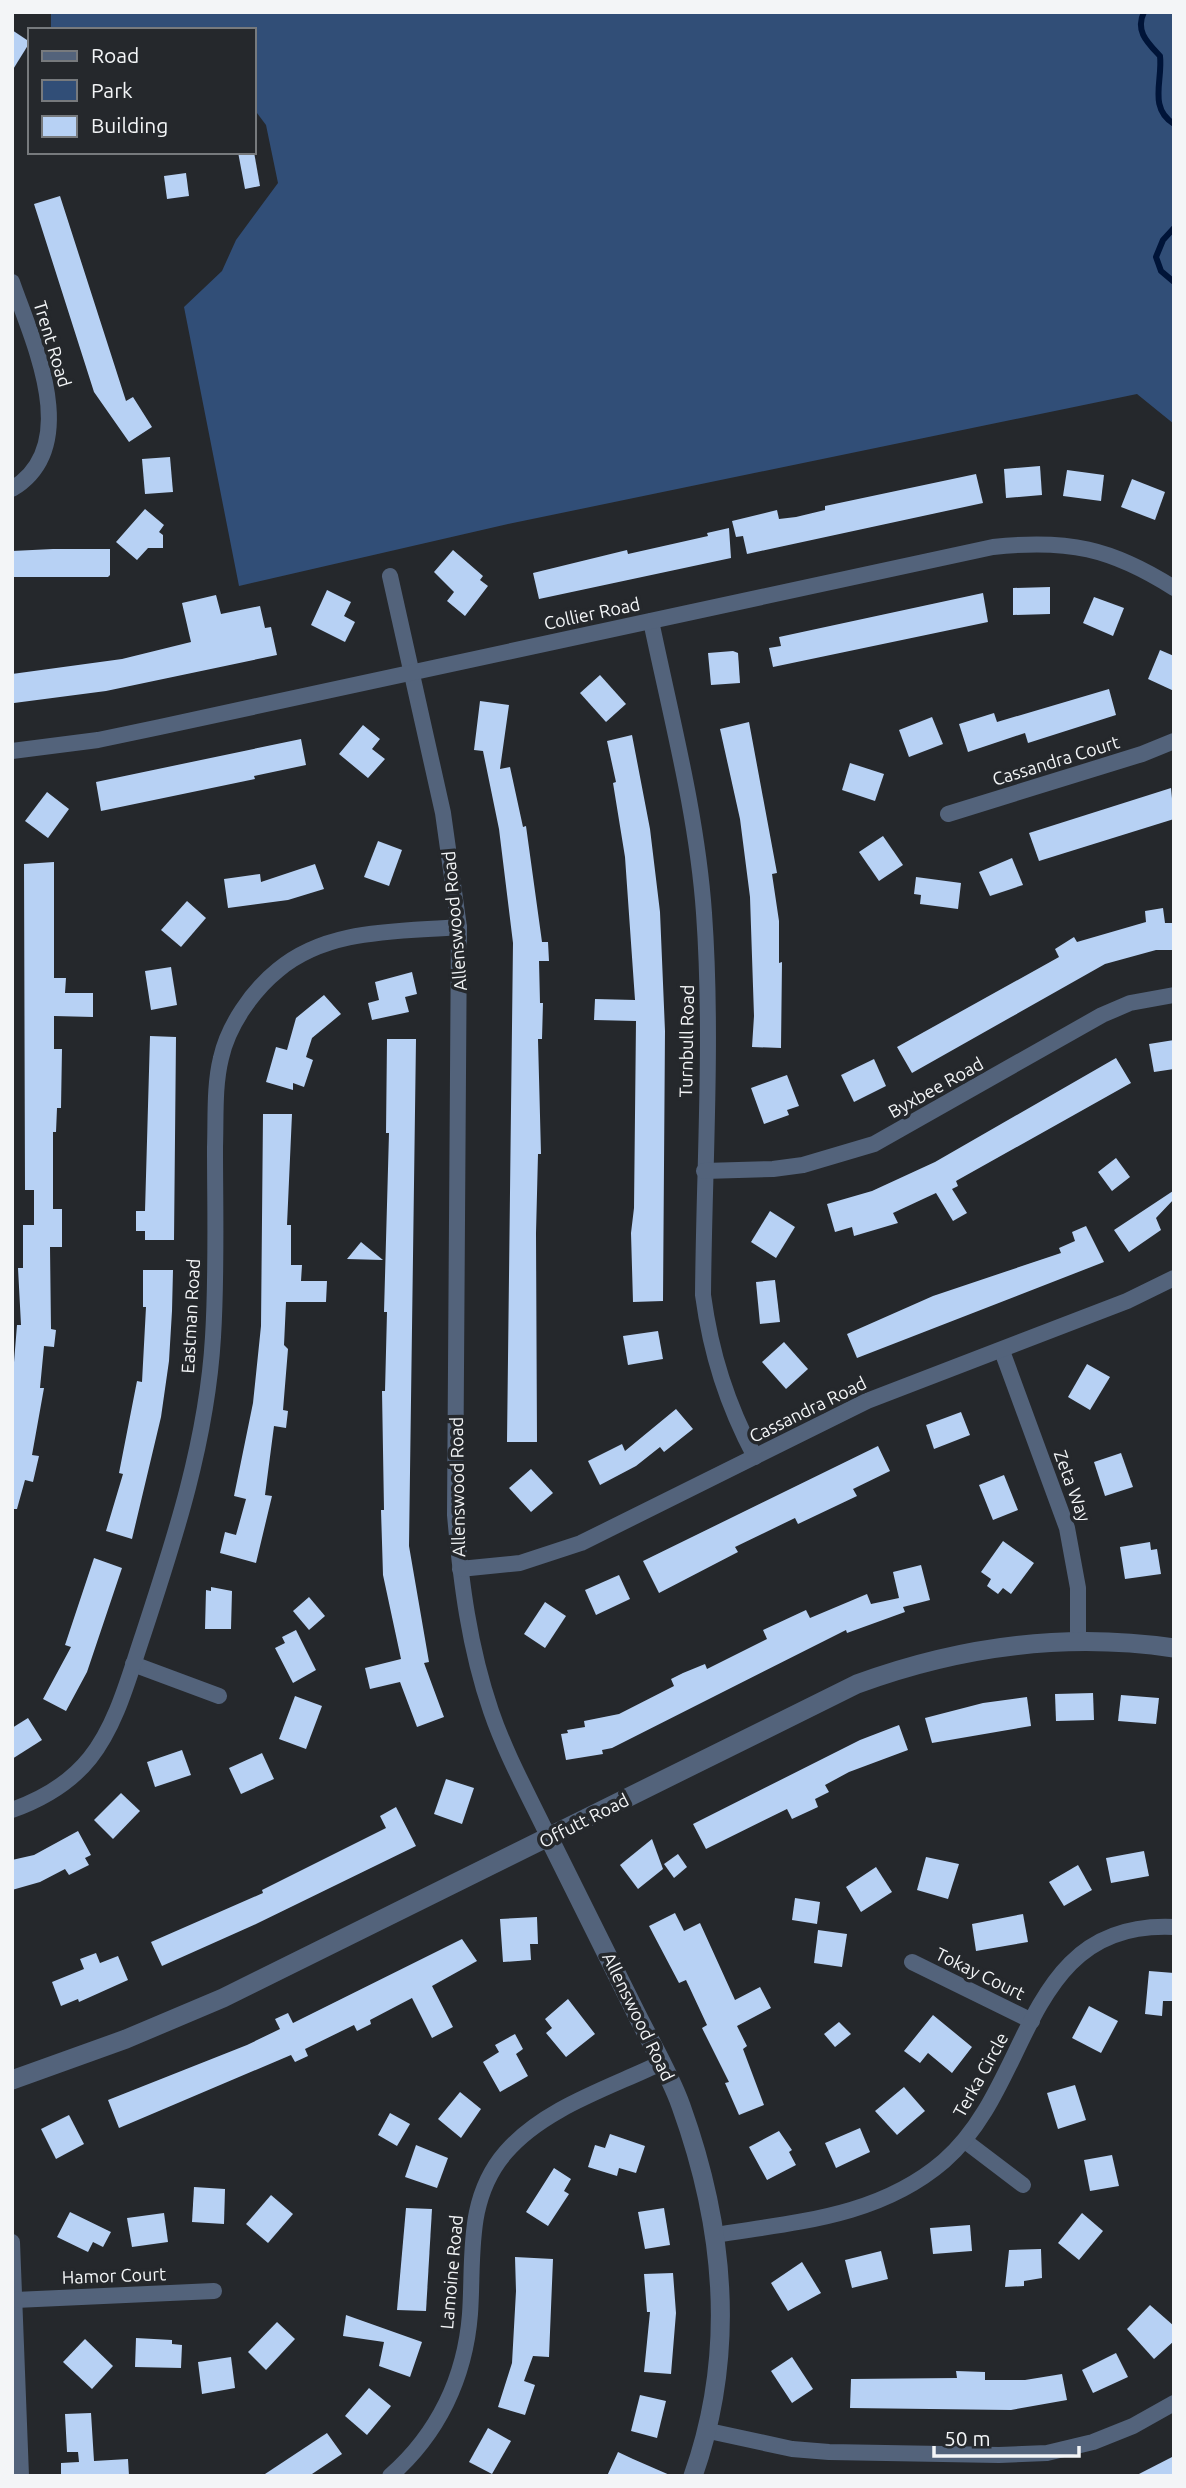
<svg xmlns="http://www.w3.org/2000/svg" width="1186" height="2488" viewBox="0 0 1186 2488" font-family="Ubuntu,sans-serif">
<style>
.green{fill:#314e77}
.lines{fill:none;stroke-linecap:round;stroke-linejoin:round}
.stream{stroke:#001438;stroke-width:6}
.building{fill:#b7d1f4}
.minor{stroke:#53637b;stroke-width:16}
.tertiary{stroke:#53637b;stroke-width:19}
.labels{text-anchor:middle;stroke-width:7;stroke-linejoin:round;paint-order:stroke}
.street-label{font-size:18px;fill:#f3f5f7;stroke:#25282c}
</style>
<rect width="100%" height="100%" fill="#25282c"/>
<polygon class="green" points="51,12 1174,12 1174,424 1137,394 508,524 239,586 184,307 222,271 236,240 278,183 266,125 254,109 254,30 51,30"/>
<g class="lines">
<g class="stream">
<path d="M1144,12C1135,31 1147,42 1160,56C1163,80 1148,108 1174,124"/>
<polyline points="1174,228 1163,240 1156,257 1161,271 1174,282"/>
</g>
</g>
<g class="building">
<polygon points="12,30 30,42 12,71"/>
<polygon points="238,152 254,152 260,186 245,189"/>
<polygon points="186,173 189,196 167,199 164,176"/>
<polygon points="60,196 126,401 133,397 152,427 129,442 94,392 34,204"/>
<polygon points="170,457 173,492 145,494 142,459"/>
<polygon points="1040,466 1042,495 1006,498 1004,469"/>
<polygon points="1067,470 1104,475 1101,501 1063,496"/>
<polygon points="976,474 983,503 747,554 743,536 736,537 732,521 777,510 779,519 796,517 825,510 825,506"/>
<polygon points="1132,479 1165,492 1155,520 1121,507"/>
<polygon points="145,509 164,525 159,532 163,535 163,548 148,548 137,560 116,542"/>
<polygon points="729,528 731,558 539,599 533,573 627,550 628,554 708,536 707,533"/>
<polygon points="53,549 110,549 110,575 108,577 12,577 12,551"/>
<polygon points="453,550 483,576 480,580 488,586 465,616 447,601 454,592 434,572"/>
<polygon points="1050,587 1050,614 1013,615 1013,588"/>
<polygon points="327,590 351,602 344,616 355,622 345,642 311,625"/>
<polygon points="983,593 988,622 773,667 769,648 781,646 779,637"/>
<polygon points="216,595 221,614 260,606 265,628 271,627 277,655 106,691 14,703 12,674 122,659 191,642 182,603"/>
<polygon points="1094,597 1124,608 1113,636 1083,623"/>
<polygon points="1160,650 1174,656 1174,691 1148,679"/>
<polygon points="733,651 738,653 740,683 711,685 708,653"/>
<polygon points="600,675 626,704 606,722 580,693"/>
<polygon points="1109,689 1116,715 1028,743 1025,733 968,752 959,724 994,713 997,722"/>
<polygon points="480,701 509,705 500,769 510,767 523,827 526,826 542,942 548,942 549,961 539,961 540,1003 543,1003 542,1039 538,1039 541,1154 538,1154 536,1233 537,1442 507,1442 513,943 499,829 483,751 474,750"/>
<polygon points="932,717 943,744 909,757 899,730"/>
<polygon points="749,722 777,873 772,874 779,921 779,963 782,962 781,1048 752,1047 754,1016 750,897 740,819 720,729"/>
<polygon points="363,725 380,739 372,749 385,759 368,778 339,754"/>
<polygon points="632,735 650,829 660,912 665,1031 663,1301 633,1302 631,1233 634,1208 636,1021 594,1020 595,999 635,1000 625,857 613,783 616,782 607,741"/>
<polygon points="301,739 306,765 254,776 255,779 101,811 96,782"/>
<polygon points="850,763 884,774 875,801 842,790"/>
<polygon points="1171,788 1174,819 1039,861 1029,833"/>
<polygon points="47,792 69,809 48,838 25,821"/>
<polygon points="883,836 903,865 879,881 859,852"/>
<polygon points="378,841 402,850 389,886 364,877"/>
<polygon points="1012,858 1023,885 990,896 979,872"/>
<polygon points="54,862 54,978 66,978 65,993 93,993 93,1017 54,1016 54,1049 62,1049 61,1108 57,1108 56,1132 53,1132 53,1209 62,1209 62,1247 50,1247 51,1329 56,1330 54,1347 44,1346 40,1388 44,1388 32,1455 39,1456 33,1482 25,1480 17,1509 12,1509 12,1387 17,1325 21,1325 18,1268 23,1268 23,1225 34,1225 34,1190 25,1190 24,864"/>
<polygon points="315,864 324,889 288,900 228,908 224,879 260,874 261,882"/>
<polygon points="916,877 961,883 958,909 920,904 921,895 914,894"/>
<polygon points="187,901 206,918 181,947 161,930"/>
<polygon points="1163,908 1165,923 1174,923 1174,950 1156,950 1105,964 912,1073 897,1047 1059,957 1055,949 1074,937 1077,942 1146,922 1145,911"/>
<polygon points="171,967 177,1005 151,1010 145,971"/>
<polygon points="412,972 417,994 405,997 409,1012 372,1020 368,1003 379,1000 375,982"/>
<polygon points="324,995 341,1014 312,1038 306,1057 313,1060 304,1087 293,1083 293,1090 266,1082 276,1047 287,1050 296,1018"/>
<polygon points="150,1036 176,1037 174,1240 145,1240 145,1231 136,1231 136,1211 145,1211"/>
<polygon points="387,1039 416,1039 409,1546 429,1662 424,1663 444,1717 417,1727 400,1682 370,1689 365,1668 401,1659 383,1575 381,1510 384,1510 382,1391 385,1391 387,1312 384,1312 389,1133 386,1133"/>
<polygon points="1174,1040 1174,1069 1154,1072 1149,1044"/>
<polygon points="1116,1058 1131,1083 956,1181 958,1186 952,1189 967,1213 953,1221 936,1193 893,1213 898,1223 854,1236 852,1227 835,1232 827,1204 872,1191 935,1162"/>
<polygon points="874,1059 886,1086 854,1102 841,1075"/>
<polygon points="787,1075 799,1106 787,1110 789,1115 764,1124 751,1088"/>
<polygon points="263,1114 292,1114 287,1225 291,1225 291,1265 302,1265 301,1281 327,1281 326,1302 286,1302 284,1345 288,1349 283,1410 288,1411 286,1428 274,1426 265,1495 272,1496 256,1563 220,1553 225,1532 236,1535 246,1499 234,1496 253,1403 261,1326"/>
<polygon points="1116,1158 1130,1177 1112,1191 1098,1172"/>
<polygon points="1173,1191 1174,1199 1156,1218 1161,1230 1129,1252 1114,1230"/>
<polygon points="770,1211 795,1227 776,1258 751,1242"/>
<polygon points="1086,1226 1104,1262 857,1358 847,1334 933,1296 1061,1253 1059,1248 1075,1241 1072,1232"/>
<polygon points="361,1242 383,1260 347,1259"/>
<polygon points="143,1270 173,1270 172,1311 169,1361 161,1417 132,1539 106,1531 123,1474 119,1473 137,1381 142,1382 146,1307 143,1307"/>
<polygon points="775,1280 780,1322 760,1324 756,1282"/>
<polygon points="658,1331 663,1359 628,1365 623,1336"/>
<polygon points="784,1342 808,1369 786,1389 762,1362"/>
<polygon points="1087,1364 1110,1377 1090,1410 1068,1397"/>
<polygon points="676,1409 693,1429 664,1452 660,1447 636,1466 600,1485 588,1461 622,1444 625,1451"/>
<polygon points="961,1412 970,1435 934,1449 926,1425"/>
<polygon points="878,1446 890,1471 853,1489 857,1496 798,1524 795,1518 735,1547 738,1552 659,1593 643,1561"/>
<polygon points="1121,1453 1133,1487 1105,1496 1094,1462"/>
<polygon points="531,1469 553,1493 531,1512 509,1488"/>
<polygon points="1004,1475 1018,1510 993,1520 979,1485"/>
<polygon points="1003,1541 1034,1563 1011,1594 1003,1588 998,1594 987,1586 991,1579 981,1572"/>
<polygon points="1150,1542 1151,1550 1157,1549 1161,1574 1125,1579 1120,1547"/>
<polygon points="94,1558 122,1568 87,1672 66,1711 43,1699 71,1647 65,1645"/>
<polygon points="921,1565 930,1600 903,1607 905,1612 847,1633 846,1630 612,1748 602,1750 603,1754 566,1760 561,1734 568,1733 567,1730 585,1727 584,1721 619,1714 674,1686 671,1679 683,1673 705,1664 707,1669 767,1639 763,1630 806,1610 810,1618 867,1594 871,1604 899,1598 893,1572"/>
<polygon points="619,1575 630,1599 596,1615 585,1590"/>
<polygon points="211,1587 232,1591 231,1629 205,1629 206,1590 211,1591"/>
<polygon points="309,1597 325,1616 309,1630 293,1611"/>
<polygon points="545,1602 566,1616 545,1648 524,1634"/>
<polygon points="296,1630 316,1670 293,1683 275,1648 285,1643 282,1637"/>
<polygon points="1093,1693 1094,1720 1056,1721 1055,1694"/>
<polygon points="1121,1695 1159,1698 1156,1724 1118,1721"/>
<polygon points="295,1696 322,1706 306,1749 279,1739"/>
<polygon points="1027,1697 1031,1726 932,1743 925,1718 983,1703"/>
<polygon points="28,1718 42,1740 12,1759 12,1728"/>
<polygon points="899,1725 908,1750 849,1772 825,1785 829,1792 815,1799 818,1807 792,1819 787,1809 706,1849 693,1824 860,1740"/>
<polygon points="182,1750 191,1775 155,1787 147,1762"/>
<polygon points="262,1753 274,1779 241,1794 229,1768"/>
<polygon points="446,1779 474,1788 462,1824 434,1814"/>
<polygon points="121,1793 140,1811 113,1839 94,1820"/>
<polygon points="396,1807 416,1846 256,1924 162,1966 151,1942 263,1893 262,1890 386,1828 380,1816"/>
<polygon points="78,1831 91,1855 85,1858 89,1865 69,1875 65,1869 40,1882 12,1890 12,1860 34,1855"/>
<polygon points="652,1839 663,1869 638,1889 620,1865"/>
<polygon points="1144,1851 1149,1876 1111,1883 1106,1858"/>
<polygon points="678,1854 687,1867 674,1878 664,1864"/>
<polygon points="926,1857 959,1864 948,1899 917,1890"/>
<polygon points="1078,1865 1092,1890 1064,1906 1049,1882"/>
<polygon points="876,1867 892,1892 861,1912 846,1887"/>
<polygon points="795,1898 820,1902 817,1924 792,1920"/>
<polygon points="675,1913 684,1931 700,1923 735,2000 760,1987 771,2008 737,2026 747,2046 743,2049 764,2105 739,2115 725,2083 729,2082 702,2028 707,2025 686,1980 679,1983 649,1926"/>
<polygon points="1023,1914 1028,1942 976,1951 972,1924"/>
<polygon points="537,1917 538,1944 530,1944 531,1960 503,1962 500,1919"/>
<polygon points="818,1930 847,1934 842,1967 814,1963"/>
<polygon points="462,1939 477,1961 432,1986 453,2027 432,2038 412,1998 370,2020 371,2024 357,2031 354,2025 305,2049 308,2056 295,2062 291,2055 119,2128 108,2100 247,2045 280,2029 275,2019 288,2013 293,2023"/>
<polygon points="96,1953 100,1963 118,1956 128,1980 79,2002 78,1999 61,2006 52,1982 84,1969 80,1959"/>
<polygon points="1149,1971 1174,1973 1174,2001 1163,2001 1162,2016 1145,2014"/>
<polygon points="568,1999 595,2034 566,2057 546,2033 552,2028 545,2019"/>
<polygon points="1089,2006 1118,2021 1101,2053 1072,2038"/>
<polygon points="933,2015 972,2047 952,2073 928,2053 920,2063 904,2051"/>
<polygon points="839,2022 851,2034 835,2047 824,2034"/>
<polygon points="515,2034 523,2049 516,2054 528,2076 500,2092 483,2062 499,2052 495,2045"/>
<polygon points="1075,2085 1086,2120 1058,2129 1047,2093"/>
<polygon points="904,2087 925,2111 897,2135 875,2111"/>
<polygon points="460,2092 481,2109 461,2138 438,2119"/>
<polygon points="390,2113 410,2124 397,2146 378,2135"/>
<polygon points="69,2115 84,2144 56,2159 41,2129"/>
<polygon points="860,2128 870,2152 836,2168 825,2143"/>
<polygon points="779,2131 792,2150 789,2152 796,2165 767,2180 749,2147"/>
<polygon points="610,2134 645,2146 636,2173 619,2168 617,2176 588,2167 595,2145 605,2148"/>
<polygon points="416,2145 448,2158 437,2188 405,2177"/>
<polygon points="1112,2155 1119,2186 1090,2191 1084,2160"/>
<polygon points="554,2168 571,2179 564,2191 569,2194 548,2226 526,2212"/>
<polygon points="194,2187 225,2189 224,2224 192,2222"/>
<polygon points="271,2195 293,2214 268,2243 246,2224"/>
<polygon points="406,2208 432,2209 426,2311 397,2310"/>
<polygon points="664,2208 670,2245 645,2249 638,2212"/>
<polygon points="70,2212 111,2232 103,2247 93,2242 88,2252 57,2237"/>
<polygon points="164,2213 168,2242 132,2247 127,2218"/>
<polygon points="1082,2213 1103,2231 1079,2260 1058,2243"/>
<polygon points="970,2225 972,2251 933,2254 930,2228"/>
<polygon points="1041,2249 1042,2278 1024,2281 1024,2286 1005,2287 1009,2250"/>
<polygon points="881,2251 888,2279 852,2288 845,2260"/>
<polygon points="515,2257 553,2259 549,2357 533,2356 524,2381 535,2385 525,2415 498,2407 512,2363 516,2291"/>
<polygon points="802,2262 821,2293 788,2311 771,2283"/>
<polygon points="673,2273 676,2313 671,2374 644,2372 650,2312 647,2312 644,2274"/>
<polygon points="1150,2305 1174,2326 1174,2341 1154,2359 1127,2329"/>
<polygon points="346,2315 422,2342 410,2377 379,2366 384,2342 343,2336"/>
<polygon points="277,2322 295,2339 266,2370 248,2352"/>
<polygon points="136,2338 172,2340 172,2344 182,2345 181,2368 135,2367"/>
<polygon points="85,2339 113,2366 92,2389 63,2362"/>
<polygon points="1116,2353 1128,2377 1093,2393 1082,2370"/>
<polygon points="231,2357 235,2388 202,2394 198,2362"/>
<polygon points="792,2357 813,2389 792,2403 771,2371"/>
<polygon points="956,2371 985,2372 985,2380 1025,2380 1062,2374 1067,2400 1011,2410 850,2408 851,2379 957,2378"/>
<polygon points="369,2388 391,2406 367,2435 345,2416"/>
<polygon points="640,2395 666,2401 657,2438 631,2431"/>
<polygon points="91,2413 94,2461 128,2459 129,2476 61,2476 61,2463 79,2462 78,2452 67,2452 65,2414"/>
<polygon points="488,2428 511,2441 492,2474 469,2462"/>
<polygon points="327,2433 342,2454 309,2476 262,2476"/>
<polygon points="618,2452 633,2459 672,2476 607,2476"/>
<polygon points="1174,2456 1174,2476 1135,2476"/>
</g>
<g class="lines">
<g class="minor">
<path d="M12,282C32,340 84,446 12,489"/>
<path d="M390,576L443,813L459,927L455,1515C461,1582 469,1647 491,1711C506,1755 529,1796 549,1838"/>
<path d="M651,621C671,717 697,814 704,913C713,1039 704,1168 703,1295C711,1354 727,1404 755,1457"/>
<path d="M12,751L98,740L160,727L993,547C1068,539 1111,548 1174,588"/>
<polyline points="948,814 1142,754 1174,741"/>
<polyline points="704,1171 773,1169 803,1165 874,1144 1102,1015 1130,1003 1174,995"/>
<polyline points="1002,1351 1067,1528 1078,1588 1078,1641"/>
<polyline points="460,1569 520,1563 581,1543 867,1401 1127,1301 1174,1278"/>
<polyline points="133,1664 219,1696"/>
<path d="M12,1810C43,1799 70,1783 90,1758C117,1724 129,1676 143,1635C175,1538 207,1440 213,1337C217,1274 215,1210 215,1147C216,1118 214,1086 221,1058C228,1026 252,991 278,970C328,928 398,932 459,927"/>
<polyline points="912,1962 1032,2021"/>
<polyline points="965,2141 1023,2185"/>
<path d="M715,2235C796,2222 879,2217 944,2161C1034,2083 1022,1920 1174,1927"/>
<polyline points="12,2242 21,2476"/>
<polyline points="15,2300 214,2291"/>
<polyline points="709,2431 792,2449 829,2452 999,2455 1047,2453 1093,2442 1133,2426 1174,2403"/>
<path d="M390,2476C438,2434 465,2378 470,2314C474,2257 465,2199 506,2152C544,2108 609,2088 661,2063"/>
</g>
<g class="tertiary">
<path d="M549,1838C578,1897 608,1956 637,2015C652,2045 670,2075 681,2106C725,2228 737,2352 693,2476"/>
<path d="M12,2080L126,2039L223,1998L857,1684C958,1647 1066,1632 1174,1648"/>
</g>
</g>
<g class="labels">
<g class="street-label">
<text transform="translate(52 344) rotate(73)" y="6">Trent Road</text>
<text transform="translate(592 614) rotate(-12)" y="6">Collier Road</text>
<text transform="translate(1056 761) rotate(-17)" y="6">Cassandra Court</text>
<text transform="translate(455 921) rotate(-95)" y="6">Allenswood Road</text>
<text transform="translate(687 1041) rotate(-89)" y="6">Turnbull Road</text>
<text transform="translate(936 1088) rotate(-29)" y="6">Byxbee Road</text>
<text transform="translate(191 1316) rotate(-87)" y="6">Eastman Road</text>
<text transform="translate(808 1410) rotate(-26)" y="6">Cassandra Road</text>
<text transform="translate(1072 1486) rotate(70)" y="6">Zeta Way</text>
<text transform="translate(458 1487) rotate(-91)" y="6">Allenswood Road</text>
<text transform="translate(584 1821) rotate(-27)" y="6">Offutt Road</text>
<text transform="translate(980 1974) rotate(26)" y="6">Tokay Court</text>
<text transform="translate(638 2017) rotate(64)" y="6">Allenswood Road</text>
<text transform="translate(981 2075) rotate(-61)" y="6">Terka Circle</text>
<text transform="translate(452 2272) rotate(-85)" y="6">Lamoine Road</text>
<text transform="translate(114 2276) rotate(-2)" y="6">Hamor Court</text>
</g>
</g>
<rect width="1186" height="2488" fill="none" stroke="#f3f5f7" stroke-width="28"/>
<rect x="28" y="28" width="228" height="126" fill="#25282c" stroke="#777a7d" stroke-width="2"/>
<rect x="42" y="51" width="35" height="10" fill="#53637b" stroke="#777a7d" stroke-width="2"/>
<text x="91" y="63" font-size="21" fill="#f3f5f7">Road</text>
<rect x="42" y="80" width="35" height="21" fill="#314e77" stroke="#777a7d" stroke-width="2"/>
<text x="91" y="98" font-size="21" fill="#f3f5f7">Park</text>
<rect x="42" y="116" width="35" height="21" fill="#b7d1f4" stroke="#777a7d" stroke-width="2"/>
<text x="91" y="133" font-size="21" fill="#f3f5f7">Building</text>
<path d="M934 2446v10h145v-10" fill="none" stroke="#f3f5f7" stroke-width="3.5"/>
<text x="944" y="2446" font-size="21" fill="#f3f5f7" stroke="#25282c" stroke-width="5" paint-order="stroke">50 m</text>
</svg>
